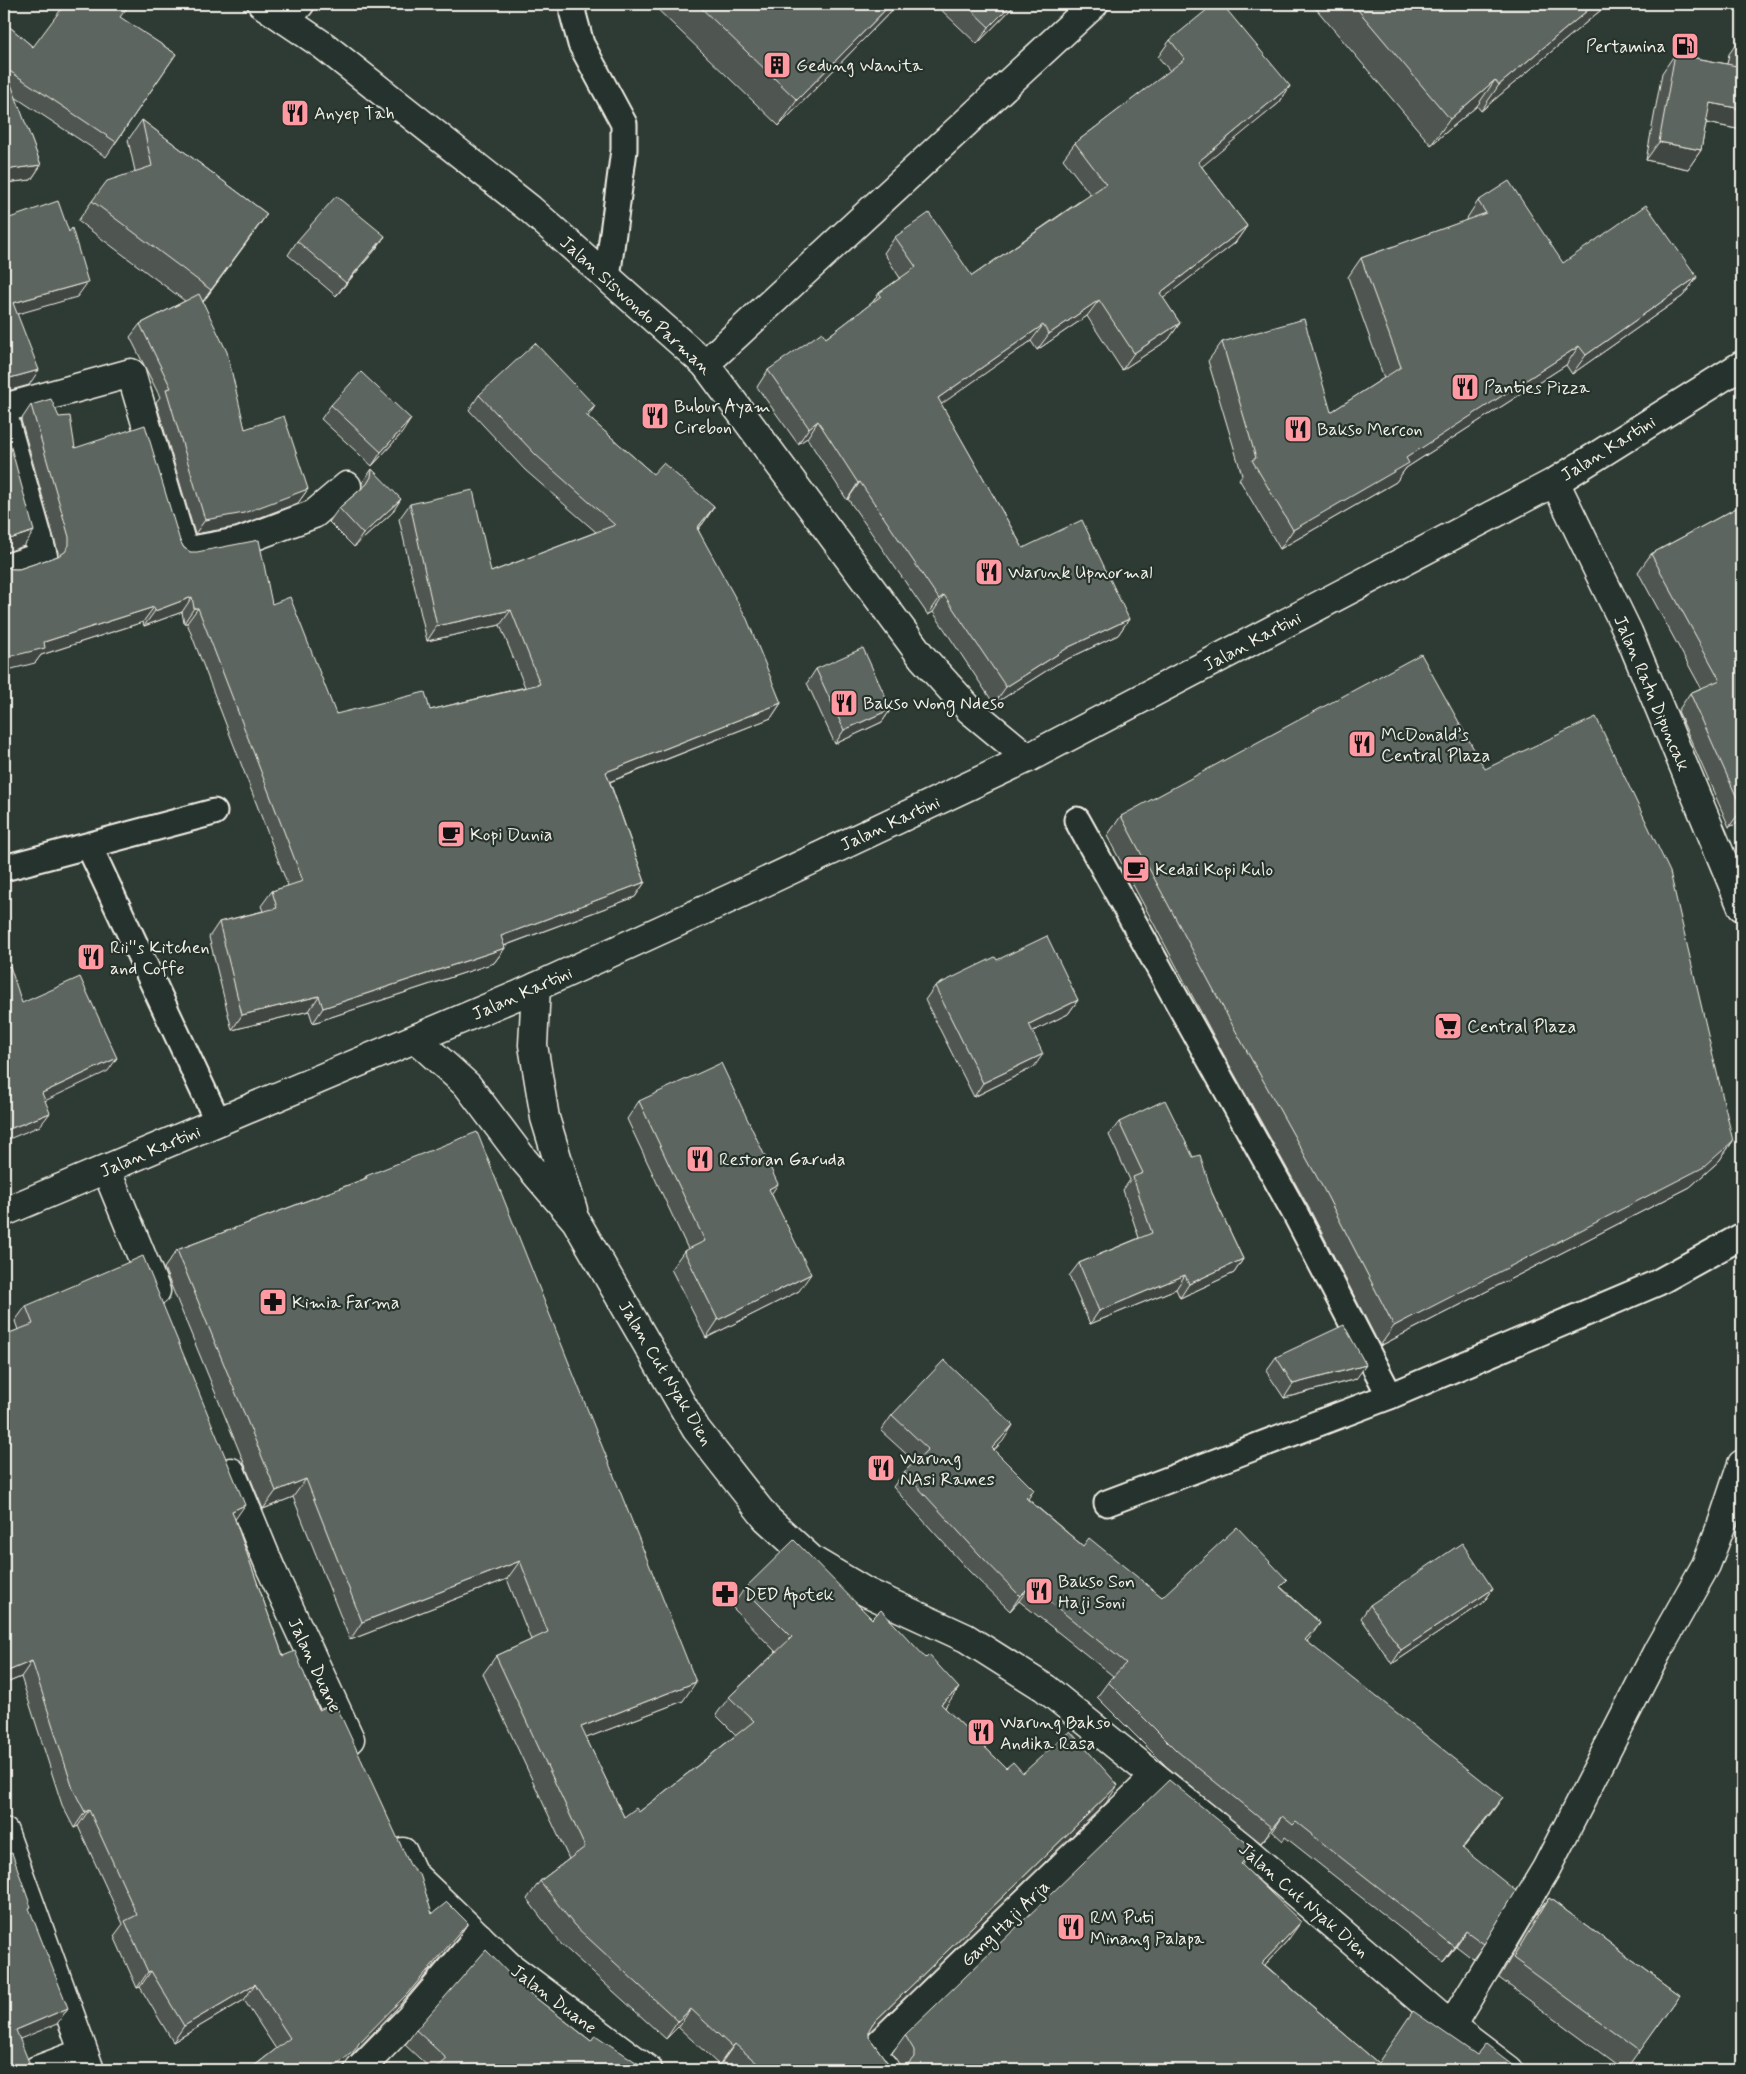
<svg xmlns="http://www.w3.org/2000/svg" width="1746" height="2074" viewBox="0 0 1746 2074" font-family="Mynerve,sans-serif">
<style>
.lines{fill:none;stroke-linecap:round;stroke-linejoin:round}
.service-casing{stroke:#f4f1e8;stroke-width:29}
.minor-casing{stroke:#f4f1e8;stroke-width:31}
.tertiary-casing{stroke:#f4f1e8;stroke-width:31}
.trunk-casing{stroke:#f4f1e8;stroke-width:31}
.service{stroke:#26332d;stroke-width:25}
.minor{stroke:#26332d;stroke-width:28}
.tertiary{stroke:#26332d;stroke-width:28}
.trunk{stroke:#26332d;stroke-width:28}
.wall{fill:#4f5751;stroke:#f4f1e8}
.shaded-wall{fill:#404742;stroke:#f4f1e8}
.building{fill:#5c655e;stroke:#f4f1e8}
.labels{text-anchor:middle;stroke-width:4.5;stroke-linejoin:round;paint-order:stroke}
.poi-label{font-size:18px;fill:#f4f1e8;stroke:#26332d;text-anchor:start}
.street-label{font-size:18px;fill:#f4f1e8;stroke:#26332d}
</style>
<rect width="100%" height="100%" fill="#2e3b34"/>
<filter id="ink" filterUnits="userSpaceOnUse"><feTurbulence type="fractalNoise" baseFrequency=".02" numOctaves="2"/><feDisplacementMap in="SourceGraphic" scale="10" xChannelSelector="R" yChannelSelector="G"/><feConvolveMatrix kernelMatrix="1 2 1 2 8 2 1 2 1" color-interpolation-filters="sRGB"/></filter>
<g filter="url(#ink)">
<g class="lines">
<defs>
<g id="service">
<polyline points="573,4 573,14 581,44 624,124 624,150 607,278"/>
<polyline points="1077,820 1296,1215 1390,1396"/>
<polyline points="89,846 218,1122"/>
<polyline points="4,868 214,812"/>
<polyline points="1107,1503 1390,1396 1657,1283 1742,1236"/>
</g>
<g id="minor">
<polyline points="286,20 300,4"/>
<polyline points="705,364 1094,4"/>
<polyline points="4,408 131,373 184,552 239,542 314,514 347,486"/>
<polyline points="4,418 43,556 4,569"/>
<polyline points="1555,482 1628,632 1742,907"/>
<polyline points="106,1169 156,1291"/>
<polyline points="231,1472 271,1569 350,1739"/>
<polyline points="4,1832 90,2070"/>
<polyline points="403,1852 413,1874 509,1966 648,2070"/>
<polyline points="1451,2026 1546,1869 1658,1650 1706,1565 1723,1521 1742,1464"/>
<polyline points="37,2070 82,2053"/>
<polyline points="359,2070 410,2018 479,1937"/>
<polyline points="886,2070 871,2052 1155,1777"/>
</g>
<g id="tertiary">
<polyline points="262,4 324,46 530,209 705,364 922,657 970,710 1028,758"/>
<polyline points="536,987 533,1045 545,1118 573,1210"/>
<polyline points="416,1039 468,1086 523,1159 576,1221 696,1429 766,1518 812,1560 866,1592 966,1638 1045,1688 1242,1847 1451,2026 1509,2070"/>
</g>
<polyline id="trunk" points="4,1212 516,996 733,897 1028,758 1555,482 1742,365"/>
</defs>
<use href="#service" class="service-casing"/>
<use href="#minor" class="minor-casing"/>
<use href="#tertiary" class="tertiary-casing"/>
<use href="#trunk" class="trunk-casing"/>
<use href="#service" class="service"/>
<use href="#minor" class="minor"/>
<use href="#tertiary" class="tertiary"/>
<use href="#trunk" class="trunk"/>
</g>
<g class="wall">
<polygon points="652,4 898,4 779,126"/>
<polygon points="935,4 1016,4 977,44"/>
<polygon points="1312,4 1608,4 1481,111 1477,106 1431,145"/>
<polygon points="120,18 176,54 106,157 15,97 41,165 31,180 4,183 4,22 33,47"/>
<polygon points="1742,36 1742,130 1706,123 1701,150 1688,169 1646,160 1662,73 1675,54 1727,64 1729,54"/>
<polygon points="1170,40 1290,86 1279,103 1201,166 1247,226 1235,243 1163,298 1180,323 1168,340 1122,370 1087,316 1037,350 1031,341 941,404 1023,548 1129,619 1118,635 1057,664 994,704 933,612 928,615 848,499 847,500 807,438 798,444 757,387 768,370 826,338 872,303 879,293 900,278 884,253 895,237 972,276 1090,194 1063,159 1075,143 1170,71 1158,57"/>
<polygon points="142,120 267,214 203,302 245,429 308,489 298,503 235,527 195,534 156,402 160,397 130,337 140,324 185,301 78,221 92,201 135,171 128,140"/>
<polygon points="1478,201 1563,263 1697,277 1683,296 1572,374 1566,365 1406,468 1396,482 1280,549 1239,479 1242,475 1208,361 1222,342 1331,412 1384,378 1348,277 1361,258 1465,221"/>
<polygon points="385,236 375,250 336,296 288,255 297,241"/>
<polygon points="479,395 588,417 653,474 714,507 704,522 698,530 781,703 771,718 610,782 645,882 635,897 504,946 505,948 494,963 313,1023 309,1011 232,1030 209,937 219,922 263,911 261,906 272,891 288,886 187,623 184,623 182,612 144,626 143,622 41,655 35,663 5,566 12,569 19,569 58,556 58,552 21,420 31,405 59,417 75,448 180,541 184,548 272,604 336,714 430,710 525,687 500,625 427,641 399,519 410,504 491,572 596,532 525,470 469,410"/>
<polygon points="331,405 402,433 372,466 321,419"/>
<polygon points="372,469 392,513 354,547 329,522 339,508 362,488 362,483"/>
<polygon points="1742,505 1742,821 1729,827 1678,711 1690,693 1701,688 1638,572 1651,554"/>
<polygon points="816,669 891,709 882,722 835,744 807,683"/>
<polygon points="1485,769 1733,1141 1719,1161 1690,1187 1380,1346 1309,1208 1220,1048 1107,836 1121,816"/>
<polygon points="997,960 1078,1000 1068,1014 1032,1031 1034,1067 974,1097 925,1000 935,986"/>
<polygon points="639,1101 772,1194 799,1291 706,1338 671,1269 684,1251 688,1249 627,1119"/>
<polygon points="1119,1122 1193,1157 1212,1193 1243,1259 1234,1273 1180,1298 1176,1289 1090,1324 1069,1276 1079,1263 1139,1238 1123,1190 1130,1180 1109,1135"/>
<polygon points="366,1176 683,1701 586,1738 624,1817 639,1812 736,1735 716,1715 729,1697 776,1652 732,1607 744,1589 946,1706 945,1708 1006,1768 1023,1773 1106,1803 869,2032 869,2037 887,2062 894,2067 901,2067 892,2053 905,2035 1254,1849 1242,1865 1288,1940 1265,1965 1378,2063 1477,2055 1512,2064 1530,2070 732,2070 722,2062 719,2065 678,2027 666,2039 561,1944 527,1899 540,1881 569,1859 483,1674 496,1656 531,1640 507,1579 350,1640 293,1497 263,1509 164,1268 177,1250 364,1179"/>
<polygon points="26,1306 235,1520 283,1656 319,1710 432,1914 468,1923 457,1939 398,2007 351,2056 344,2066 339,2070 249,2070 276,2049 244,2000 173,2042 140,1987 137,1988 114,1936 123,1924 78,1826 74,1828 62,1805 21,1677 4,1684 4,1335 18,1330 15,1321"/>
<polygon points="1276,1357 1356,1379 1284,1398 1266,1371"/>
<polygon points="892,1415 1003,1441 994,1450 1034,1490 1028,1499 1083,1546 1162,1597 1282,1588 1320,1623 1307,1641 1492,1812 1463,1848 1484,1944 1473,1959 1456,1946 1443,1962 1285,1837 1283,1841 1272,1831 1261,1843 1166,1766 1097,1697 1108,1682 1113,1676 1019,1601 1010,1611 969,1571 893,1487 904,1472 915,1462 881,1431"/>
<polygon points="1493,1589 1483,1603 1392,1664 1361,1618 1370,1605"/>
<polygon points="1742,1870 1742,1881 1738,1879"/>
<polygon points="1549,1898 1680,1995 1626,2070 1624,2070 1499,1978 1534,1918"/>
<polygon points="523,1988 591,2041 648,2070 432,2070 405,2045 416,2030"/>
</g>
<g class="shaded-wall">
<polygon points="891,4 898,4 779,126 797,100"/>
<polygon points="1012,4 1016,4 977,44 989,27"/>
<polygon points="1595,4 1608,4 1481,111 1499,85"/>
<polygon points="1495,80 1477,106 1431,145 1450,119"/>
<polygon points="1290,86 1279,103 1187,179 1198,162"/>
<polygon points="1710,103 1742,109 1742,130 1697,121"/>
<polygon points="1659,142 1701,150 1688,169 1646,160"/>
<polygon points="41,165 31,180 4,183 4,170"/>
<polygon points="267,214 253,234 197,310 211,290"/>
<polygon points="1247,226 1235,243 1148,310 1160,293"/>
<polygon points="385,236 375,250 336,296 346,283"/>
<polygon points="1697,277 1683,296 1572,374 1586,355"/>
<polygon points="88,282 77,297 4,318 13,303"/>
<polygon points="1099,300 1087,316 1037,350 1049,334"/>
<polygon points="1180,323 1168,340 1122,370 1134,353"/>
<polygon points="1043,325 1031,341 926,415 938,398"/>
<polygon points="1579,346 1566,365 1406,468 1396,482 1280,549 1293,530"/>
<polygon points="39,370 29,385 4,392 4,382 10,378"/>
<polygon points="595,406 585,421 586,415"/>
<polygon points="411,419 402,433 372,466 381,452"/>
<polygon points="818,421 807,438 798,444 809,428"/>
<polygon points="860,482 848,499 847,500 858,483"/>
<polygon points="308,489 298,503 235,527 195,534 205,520"/>
<polygon points="401,499 392,513 354,547 363,534"/>
<polygon points="714,507 704,522 686,543 697,528"/>
<polygon points="34,531 24,546 4,553 4,543 10,539"/>
<polygon points="944,595 933,612 928,615 939,599"/>
<polygon points="192,597 182,612 144,626 155,611"/>
<polygon points="154,607 143,622 41,655 35,663 4,671 4,658 44,642"/>
<polygon points="194,608 198,608 187,623 184,623"/>
<polygon points="511,610 500,625 427,641 437,626"/>
<polygon points="1129,619 1118,635 1057,664 994,704 1006,687 1069,647"/>
<polygon points="781,703 771,718 596,787 606,772"/>
<polygon points="891,709 882,722 835,744 844,730"/>
<polygon points="1742,809 1742,821 1729,827"/>
<polygon points="645,882 635,897 490,951 501,936"/>
<polygon points="505,948 494,963 313,1023 323,1008"/>
<polygon points="319,996 309,1011 232,1030 242,1015"/>
<polygon points="1078,1000 1068,1014 1019,1038 1029,1024"/>
<polygon points="1043,1054 1034,1067 974,1097 983,1083"/>
<polygon points="117,1058 108,1071 32,1107 42,1093"/>
<polygon points="50,1113 40,1126 4,1141 4,1131"/>
<polygon points="1733,1141 1719,1161 1690,1187 1380,1346 1394,1326"/>
<polygon points="778,1184 766,1202 769,1189"/>
<polygon points="1243,1259 1234,1273 1180,1298 1189,1284"/>
<polygon points="811,1274 799,1291 706,1338 718,1320"/>
<polygon points="1185,1275 1176,1289 1090,1324 1099,1311"/>
<polygon points="1366,1365 1356,1379 1284,1398 1293,1384"/>
<polygon points="1013,1425 1003,1441 981,1464 992,1448"/>
<polygon points="306,1479 293,1497 263,1509 276,1491"/>
<polygon points="245,1505 234,1521 232,1511"/>
<polygon points="520,1561 507,1579 350,1640 362,1622"/>
<polygon points="1030,1586 1019,1601 1010,1611 1020,1596"/>
<polygon points="1493,1589 1483,1603 1392,1664 1401,1650"/>
<polygon points="1320,1623 1310,1638 1294,1655 1305,1640"/>
<polygon points="32,1661 21,1677 4,1684 4,1678 8,1671"/>
<polygon points="696,1682 683,1701 568,1745 581,1727"/>
<polygon points="959,1688 946,1706 928,1723 941,1704"/>
<polygon points="1118,1785 1106,1803 860,2041 873,2023"/>
<polygon points="1503,1797 1492,1812 1451,1863 1462,1848"/>
<polygon points="89,1810 78,1826 74,1828 85,1812"/>
<polygon points="1282,1816 1272,1831 1261,1843 1272,1828"/>
<polygon points="1254,1849 1241,1867 1241,1864"/>
<polygon points="1301,1922 1288,1940 1250,1981 1262,1963"/>
<polygon points="468,1923 457,1939 398,2007 351,2056 344,2066 339,2070 331,2070 359,2043"/>
<polygon points="1466,1931 1456,1946 1443,1962 1454,1947"/>
<polygon points="151,1971 140,1987 137,1988 148,1972"/>
<polygon points="255,1984 244,2000 173,2042 184,2026"/>
<polygon points="68,2008 57,2024 5,2045 16,2030"/>
<polygon points="691,2009 678,2027 666,2039 678,2021"/>
<polygon points="735,2044 722,2062 719,2065 732,2047"/>
</g>
<g class="building">
<polygon points="65,4 122,4 127,8 120,17 176,54 116,142 5,68 41,165 4,170 4,22 33,47"/>
<polygon points="697,4 891,4 797,100"/>
<polygon points="965,4 1012,4 989,27"/>
<polygon points="1214,4 1222,4 1290,86 1198,162 1247,226 1160,293 1180,323 1134,353 1099,300 1049,334 1043,325 938,398 1023,548 1082,520 1129,619 1069,647 1006,687 944,595 939,599 860,482 858,483 818,421 809,428 768,370 822,332 826,338 881,296 879,293 916,267 895,237 929,213 972,276 1106,184 1075,143 1185,59 1170,40"/>
<polygon points="1353,4 1595,4 1499,85 1495,80 1450,119"/>
<polygon points="1742,36 1742,109 1710,103 1701,150 1659,142 1675,54 1737,66"/>
<polygon points="142,120 267,214 211,290 92,201 107,181 152,166"/>
<polygon points="1509,181 1563,263 1646,205 1697,277 1586,355 1579,346 1406,458 1409,463 1293,530 1252,460 1256,458 1222,342 1304,319 1331,412 1401,367 1361,258 1486,213 1478,201"/>
<polygon points="336,196 385,236 346,283 297,241"/>
<polygon points="58,201 69,232 72,228 88,282 13,303 39,370 10,378 4,382 4,220"/>
<polygon points="199,294 227,352 245,429 284,416 308,489 244,513 205,520 166,389 171,388 140,324"/>
<polygon points="535,343 595,406 586,415 653,474 663,463 714,507 697,528 747,619 781,703 606,772 645,882 501,936 505,948 323,1008 319,996 242,1015 219,922 277,908 272,891 303,881 198,608 194,608 192,597 155,611 154,607 44,642 45,648 4,658 4,565 5,566 12,569 19,569 58,556 65,552 69,545 69,537 31,405 51,399 59,417 70,416 75,448 145,425 180,541 184,548 190,552 197,552 259,540 272,604 290,597 336,714 425,692 430,710 540,684 511,610 437,626 410,504 473,490 491,572 615,525 536,455 479,395"/>
<polygon points="361,372 411,419 381,452 331,405"/>
<polygon points="4,422 34,531 10,539 4,543"/>
<polygon points="372,469 401,499 363,534 339,508 367,484 371,477"/>
<polygon points="1742,505 1742,809 1690,693 1720,680 1651,554"/>
<polygon points="863,648 891,709 844,730 816,669"/>
<polygon points="1421,654 1485,769 1596,717 1670,872 1733,1141 1704,1167 1394,1326 1323,1188 1234,1028 1121,816"/>
<polygon points="1047,936 1078,1000 1029,1024 1043,1054 983,1083 935,986 995,957 997,960"/>
<polygon points="10,966 22,1003 80,977 117,1058 42,1093 50,1113 4,1131 4,968"/>
<polygon points="721,1063 778,1184 769,1189 811,1274 718,1320 684,1251 705,1241 639,1101"/>
<polygon points="1165,1100 1193,1157 1200,1155 1212,1193 1243,1259 1189,1284 1185,1275 1099,1311 1079,1263 1152,1233 1133,1177 1143,1173 1119,1122"/>
<polygon points="477,1132 696,1682 581,1727 624,1817 636,1808 639,1812 754,1721 729,1697 792,1637 744,1589 794,1540 872,1619 881,1610 926,1658 929,1655 959,1688 941,1704 1006,1768 1013,1762 1023,1773 1070,1731 1118,1785 873,2023 869,2030 869,2037 887,2062 894,2067 901,2067 909,2063 914,2057 914,2050 905,2035 1169,1780 1254,1849 1241,1864 1301,1922 1262,1963 1378,2063 1413,2011 1477,2055 1486,2044 1512,2064 1519,2067 1525,2067 1530,2070 765,2070 735,2044 732,2047 691,2009 678,2021 574,1925 540,1881 585,1847 496,1656 548,1632 520,1561 362,1622 306,1479 276,1491 177,1250 367,1178 366,1176"/>
<polygon points="143,1256 245,1505 232,1511 283,1656 295,1651 319,1710 335,1703 410,1865 421,1877 432,1914 447,1902 468,1923 409,1992 359,2043 355,2050 331,2070 249,2070 290,2038 255,1984 184,2026 151,1971 148,1972 125,1921 137,1915 89,1810 85,1812 73,1789 32,1661 8,1671 4,1661 4,1335 33,1324 26,1306"/>
<polygon points="1344,1325 1366,1365 1293,1384 1276,1357"/>
<polygon points="944,1360 1013,1425 992,1448 1034,1490 1026,1498 1083,1546 1089,1538 1162,1597 1237,1527 1287,1580 1280,1587 1320,1623 1305,1640 1503,1797 1462,1848 1516,1891 1484,1944 1466,1931 1454,1947 1296,1822 1293,1825 1282,1816 1272,1828 1177,1751 1108,1682 1126,1663 1030,1586 1020,1596 980,1555 904,1472 928,1449 892,1415"/>
<polygon points="1462,1543 1493,1589 1401,1650 1370,1605"/>
<polygon points="12,1853 31,1907 29,1908 68,2008 16,2030 32,2070 4,2070 4,1855"/>
<polygon points="1549,1898 1680,1995 1640,2051 1513,1958"/>
<polygon points="486,1950 523,1988 591,2041 595,2035 648,2070 434,2070 447,2059 416,2030"/>
<polygon points="188,2065 197,2070 185,2070"/>
</g>
</g>
<defs>
<symbol id="fuel-square" viewBox="-11 -11 22 22"><rect x="-9" y="-9" width="18" height="18" rx="4" fill="#ff9aa2" stroke="#26332d"/><path d="M-5.5-6h7V0h2V4h1.3V-2.5L3-4.5l.8-.8L6-3V5H2.5V1h-1V6h-7ZM-4.2-4.7v3.2H.2V-4.7Z" fill="#111"/></symbol>
<symbol id="building-square" viewBox="-11 -11 22 22"><rect x="-9" y="-9" width="18" height="18" rx="4" fill="#ff9aa2" stroke="#26332d"/><path d="M-4-6H4V6H1V3H-1V6H-4ZM-2.5-4.3h1.7v1.8h-1.7ZM.8-4.3h1.7v1.8H.8ZM-2.5-1h1.7V.8h-1.7ZM.8-1h1.7V.8H.8Z" fill="#111"/></symbol>
<symbol id="restaurant-square" viewBox="-11 -11 22 22"><rect x="-9" y="-9" width="18" height="18" rx="4" fill="#ff9aa2" stroke="#26332d"/><path d="M-5-6h1v4h1v-4h1v4h1v-4h1v5L-1.5 .5V6h-2V.5L-5-1ZM5-6V6H3V1.5H1.5Q1.5-4 5-6Z" fill="#111"/></symbol>
<symbol id="cafe-square" viewBox="-11 -11 22 22"><rect x="-9" y="-9" width="18" height="18" rx="4" fill="#ff9aa2" stroke="#26332d"/><path d="M-5.5-4.5H6V0H3Q3 3.5 0 3.5H-2.5Q-5.5 3.5-5.5 0ZM3-3.2v2h1.7v-2ZM-6 4.5H4V6H-6Z" fill="#111"/></symbol>
<symbol id="supermarket-square" viewBox="-11 -11 22 22"><rect x="-9" y="-9" width="18" height="18" rx="4" fill="#ff9aa2" stroke="#26332d"/><path d="M-6-5.5h2.5l.6 2H6L4.5 2H-2.5L-4.4-4H-6ZM-1.5 3.2a1.3 1.3 0 1 0 .1 0ZM3 3.2a1.3 1.3 0 1 0 .1 0Z" fill="#111"/></symbol>
<symbol id="pharmacy-square" viewBox="-11 -11 22 22"><rect x="-9" y="-9" width="18" height="18" rx="4" fill="#ff9aa2" stroke="#26332d"/><path d="M-2-6h4v4h4v4h-4v4h-4v-4h-4v-4h4Z" fill="#111"/></symbol>
</defs>
<g fill-rule="evenodd">
<use href="#fuel-square" x="1669" y="30" width="32" height="32"/>
<use href="#building-square" x="761" y="49" width="32" height="32"/>
<use href="#restaurant-square" x="279" y="97" width="32" height="32"/>
<use href="#restaurant-square" x="1449" y="371" width="32" height="32"/>
<use href="#restaurant-square" x="639" y="400" width="32" height="32"/>
<use href="#restaurant-square" x="1282" y="413" width="32" height="32"/>
<use href="#restaurant-square" x="973" y="556" width="32" height="32"/>
<use href="#restaurant-square" x="828" y="687" width="32" height="32"/>
<use href="#restaurant-square" x="1346" y="728" width="32" height="32"/>
<use href="#cafe-square" x="435" y="818" width="32" height="32"/>
<use href="#cafe-square" x="1120" y="853" width="32" height="32"/>
<use href="#restaurant-square" x="75" y="941" width="32" height="32"/>
<use href="#supermarket-square" x="1432" y="1010" width="32" height="32"/>
<use href="#restaurant-square" x="684" y="1143" width="32" height="32"/>
<use href="#pharmacy-square" x="257" y="1286" width="32" height="32"/>
<use href="#restaurant-square" x="865" y="1452" width="32" height="32"/>
<use href="#restaurant-square" x="1023" y="1575" width="32" height="32"/>
<use href="#pharmacy-square" x="709" y="1578" width="32" height="32"/>
<use href="#restaurant-square" x="965" y="1716" width="32" height="32"/>
<use href="#restaurant-square" x="1055" y="1911" width="32" height="32"/>
</g>
<g class="labels">
<g class="poi-label">
<text x="1666" y="52" text-anchor="end">Pertamina</text>
<text x="796" y="71">Gedung Wanita</text>
<text x="314" y="119">Anyep Tah</text>
<text x="1484" y="393">Panties Pizza</text>
<text x="674" y="412">Bubur Ayam<tspan x="674" dy="21">Cirebon</tspan></text>
<text x="1317" y="435">Bakso Mercon</text>
<text x="1008" y="578">Warunk Upnormal</text>
<text x="863" y="709">Bakso Wong Ndeso</text>
<text x="1381" y="740">McDonald’s<tspan x="1381" dy="21">Central Plaza</tspan></text>
<text x="470" y="840">Kopi Dunia</text>
<text x="1155" y="875">Kedai Kopi Kulo</text>
<text x="110" y="953">Rii''s Kitchen<tspan x="110" dy="21">and Coffe</tspan></text>
<text x="1467" y="1032">Central Plaza</text>
<text x="719" y="1165">Restoran Garuda</text>
<text x="292" y="1308">Kimia Farma</text>
<text x="900" y="1464">Warung<tspan x="900" dy="21">NAsi Rames</tspan></text>
<text x="1058" y="1587">Bakso Son<tspan x="1058" dy="21">Haji Soni</tspan></text>
<text x="744" y="1600">DED Apotek</text>
<text x="1000" y="1728">Warung Bakso<tspan x="1000" dy="21">Andika Rasa</tspan></text>
<text x="1090" y="1923">RM Puti<tspan x="1090" dy="21">Minang Palapa</tspan></text>
</g>
<g class="street-label">
<text transform="translate(636 305) rotate(42)" y="6">Jalan Siswondo Parman</text>
<text transform="translate(1608 448) rotate(-32)" y="6">Jalan Kartini</text>
<text transform="translate(1252 641) rotate(-28)" y="6">Jalan Kartini</text>
<text transform="translate(1652 693) rotate(67)" y="6">Jalan Ratu Dipuncak</text>
<text transform="translate(890 823) rotate(-25)" y="6">Jalan Kartini</text>
<text transform="translate(522 993) rotate(-24)" y="6">Jalan Kartini</text>
<text transform="translate(150 1151) rotate(-23)" y="6">Jalan Kartini</text>
<text transform="translate(666 1373) rotate(59)" y="6">Jalan Cut Nyak Dien</text>
<text transform="translate(315 1665) rotate(65)" y="6">Jalan Duane</text>
<text transform="translate(1304 1900) rotate(41)" y="6">Jalan Cut Nyak Dien</text>
<text transform="translate(1005 1923) rotate(-44)" y="6">Gang Haji Arja</text>
<text transform="translate(554 1999) rotate(37)" y="6">Jalan Duane</text>
</g>
</g>
<rect width="1746" height="2074" fill="none" stroke="#26332d" stroke-width="20"/>
<rect x="10" y="10" width="1726" height="2054" fill="none" stroke="#f4f1e8" stroke-width="2" filter="url(#ink)"/>
</svg>
